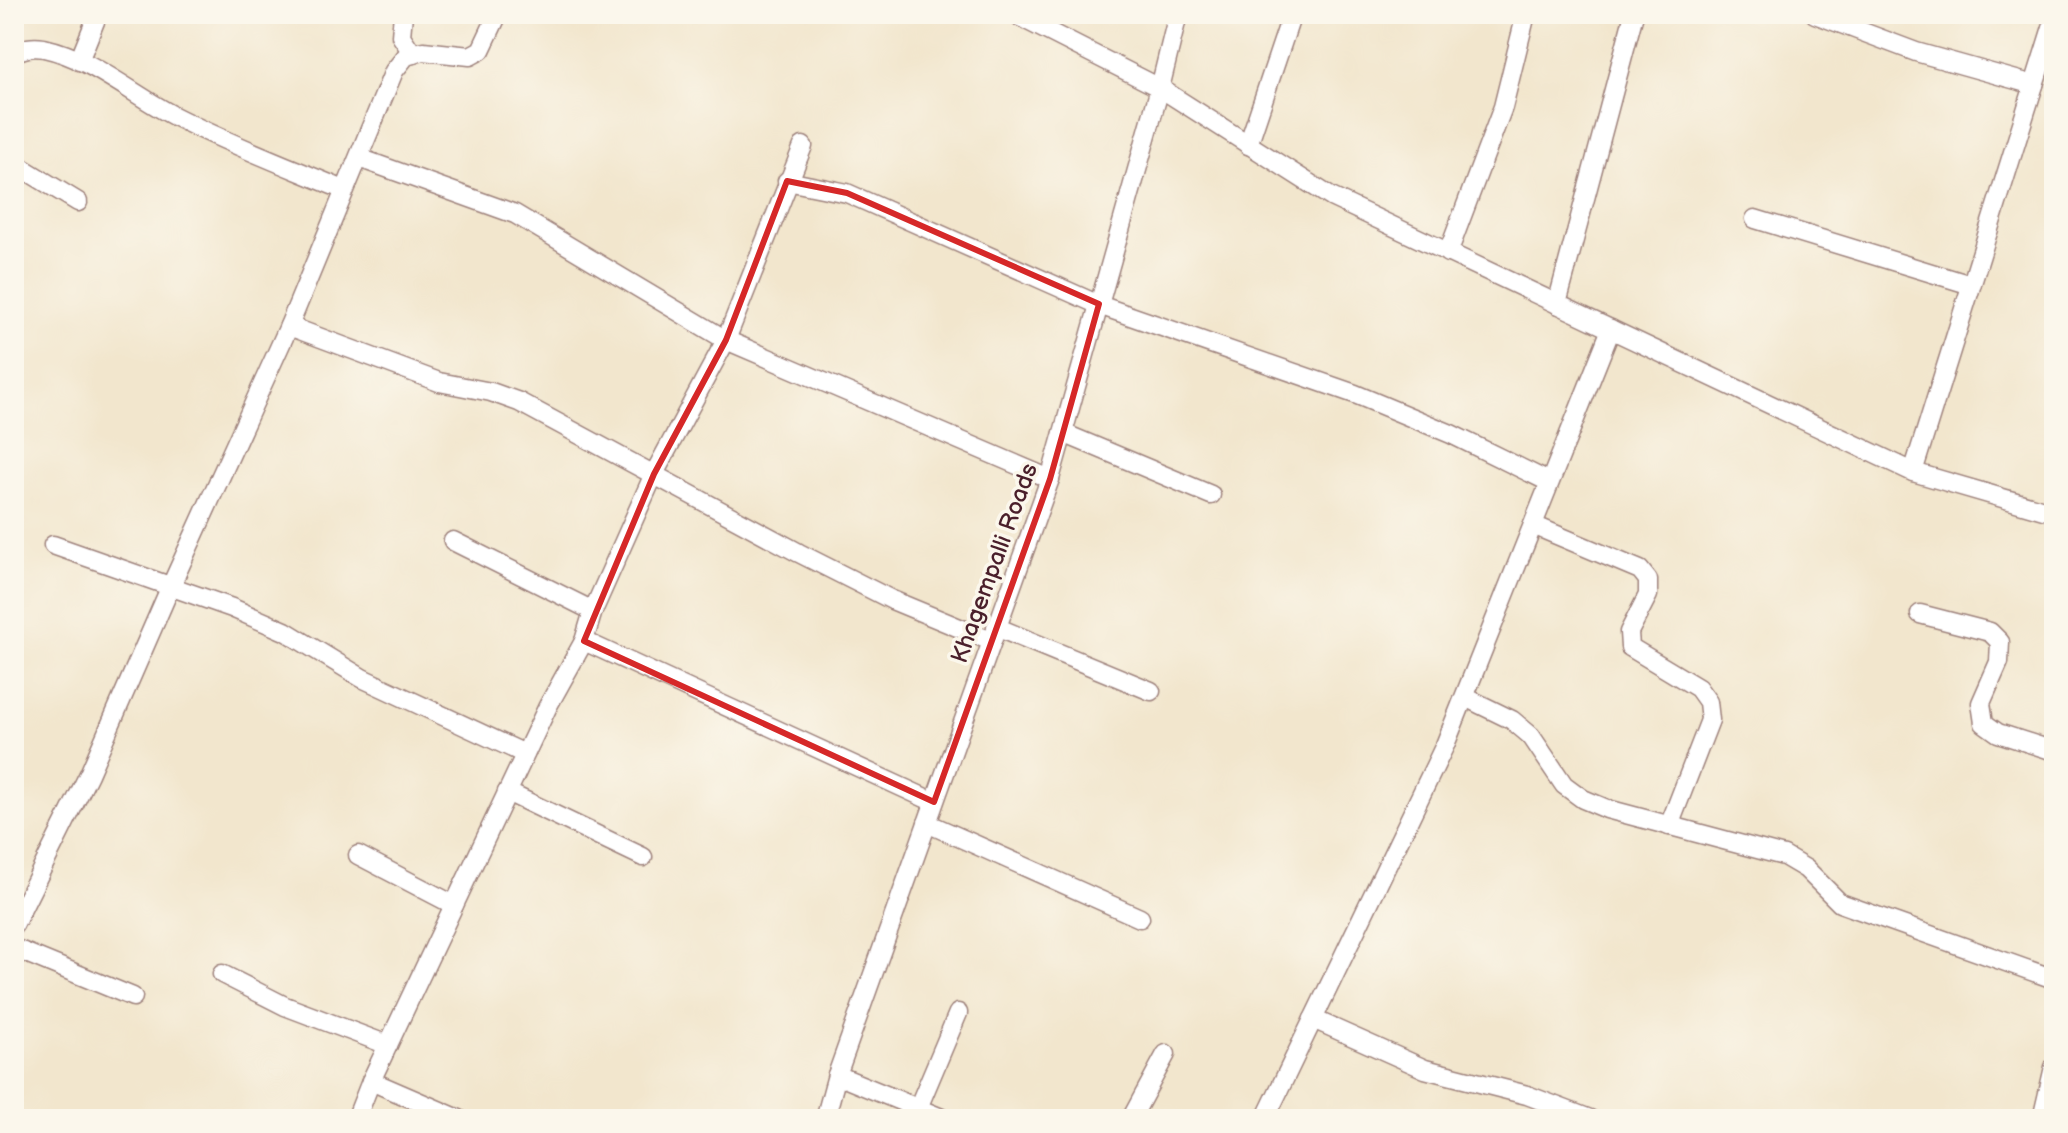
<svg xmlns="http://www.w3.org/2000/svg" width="2068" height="1133" viewBox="0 0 2068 1133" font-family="'Balsamiq Sans',sans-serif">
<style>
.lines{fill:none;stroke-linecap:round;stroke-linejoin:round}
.minor-casing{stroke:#9e827c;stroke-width:21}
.minor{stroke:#fff;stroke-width:18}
.marked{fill:none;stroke:#d62828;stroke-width:6;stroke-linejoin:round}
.labels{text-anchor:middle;stroke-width:7;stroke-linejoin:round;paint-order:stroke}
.street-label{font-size:24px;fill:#4a1f2b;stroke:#fbf7ec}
</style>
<rect width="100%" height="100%" fill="#fbf7ec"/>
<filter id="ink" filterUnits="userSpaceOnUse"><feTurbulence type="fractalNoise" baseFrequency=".0125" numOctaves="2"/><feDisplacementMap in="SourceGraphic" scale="16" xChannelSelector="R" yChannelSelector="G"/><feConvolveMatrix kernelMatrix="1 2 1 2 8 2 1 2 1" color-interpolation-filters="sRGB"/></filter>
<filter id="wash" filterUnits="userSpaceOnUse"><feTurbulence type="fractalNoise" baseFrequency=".006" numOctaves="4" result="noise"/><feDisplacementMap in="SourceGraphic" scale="32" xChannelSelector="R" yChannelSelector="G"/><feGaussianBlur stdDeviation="1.8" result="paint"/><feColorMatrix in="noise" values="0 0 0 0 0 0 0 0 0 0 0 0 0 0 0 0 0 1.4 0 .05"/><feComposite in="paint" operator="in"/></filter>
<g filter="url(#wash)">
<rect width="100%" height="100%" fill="#f2e6cd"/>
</g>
<g filter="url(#ink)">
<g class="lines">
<defs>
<g id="minor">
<polyline points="403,14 401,36 413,54"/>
<polyline points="1014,14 1160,88 1331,197 1913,472 2054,513"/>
<polyline points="1815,14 1916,52 2034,85"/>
<path d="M14,53C24,48 32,46 44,48C91,58 132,94 174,116C229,144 287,166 344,190"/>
<polyline points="79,61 98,14"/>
<polyline points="1248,145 1292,14"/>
<polyline points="359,158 515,214 726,340 1050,479"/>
<polyline points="14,163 78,202"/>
<polyline points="787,181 847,193 1099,305 1355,394 1451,434 1549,482"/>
<polyline points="1755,219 1971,285"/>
<polyline points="1448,253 1503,107 1526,14"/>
<polyline points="1557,304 1634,14"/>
<polyline points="289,326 439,382 491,392 519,402 799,553 892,600 991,641"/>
<polyline points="1063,433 1211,495"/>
<polyline points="1913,472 2054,21"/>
<polyline points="1533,525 1640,570 1648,580 1648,595 1629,632 1630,647 1698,688 1708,702 1710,720 1669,826"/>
<polyline points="453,541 593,611"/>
<polyline points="53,545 232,608 285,631 362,678 525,754"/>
<polyline points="1920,614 1990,632 2000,642 1999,662 1981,703 1984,723 1998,733 2054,751"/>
<polyline points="996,627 1151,691"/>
<polyline points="584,641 934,802"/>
<polyline points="1465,697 1512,720 1531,736 1564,785 1583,799 1607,809 1784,856 1806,869 1840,903 2054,979"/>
<polyline points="507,792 643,857"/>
<polyline points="927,823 1140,918"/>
<polyline points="358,855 454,905"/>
<polyline points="14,925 89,774 170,588 289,326 394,71 406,56 423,51 470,56 481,50 498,14"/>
<polyline points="14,948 133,997"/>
<polyline points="222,974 285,1006 388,1045"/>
<polyline points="1313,1019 1425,1069 1527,1095 1590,1119"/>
<polyline points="837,1075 944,1119"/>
<polyline points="371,1081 459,1119"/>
<polyline points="918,1108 958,1013"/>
<polyline points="356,1119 371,1081 548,706 584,641 593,611 654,474 726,340 803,146"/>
<polyline points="825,1119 837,1075 1050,479 1160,88 1178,14"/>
<polyline points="1131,1119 1166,1054"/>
<polyline points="1265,1119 1445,745 1611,329"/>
<polyline points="2042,1119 2054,1067"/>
</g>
</defs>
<use href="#minor" class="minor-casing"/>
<use href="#minor" class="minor"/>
</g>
</g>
<path class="marked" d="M787,181L847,193L1099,304L1050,479L934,802L584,641L654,474L726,340Z"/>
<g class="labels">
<g class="street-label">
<text transform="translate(994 563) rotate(-70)" y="8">Khagempalli Roads</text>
</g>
</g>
<rect width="2068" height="1133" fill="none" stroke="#fbf7ec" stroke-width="48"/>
</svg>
